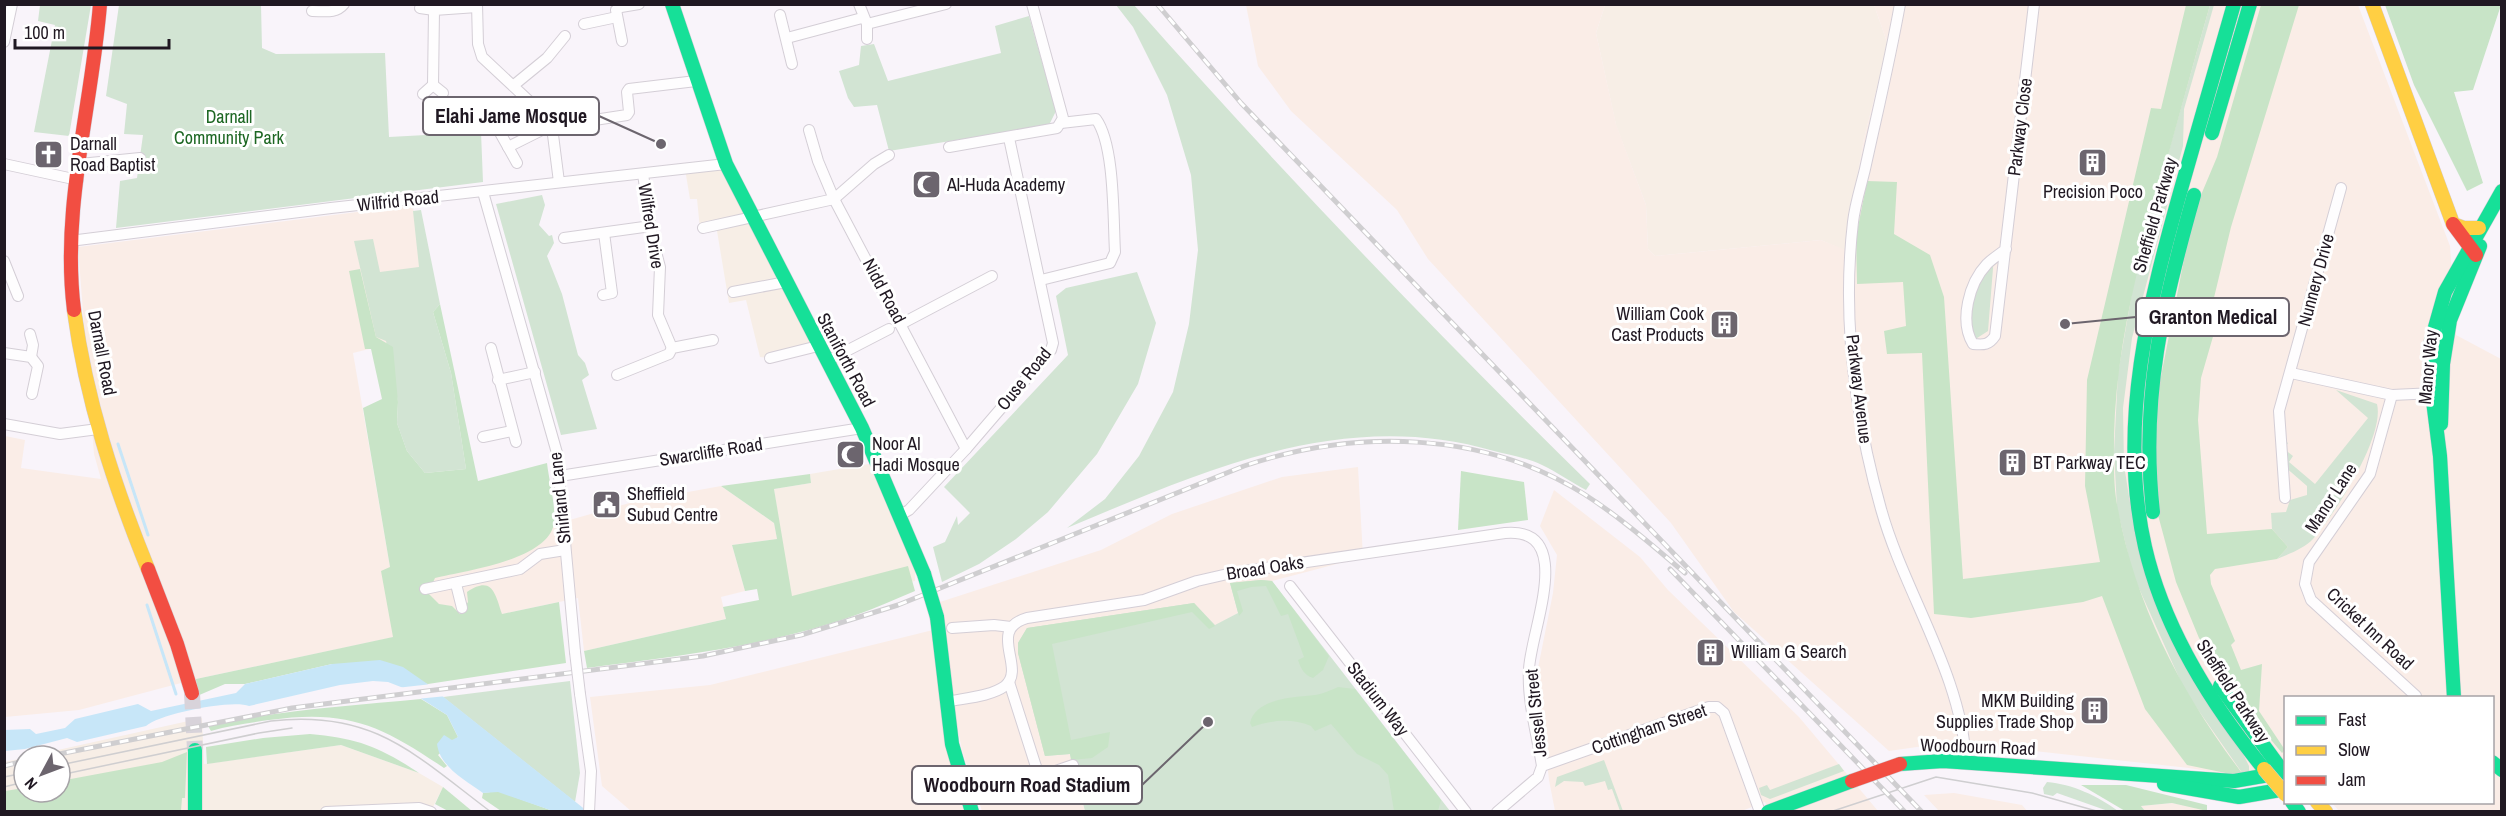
<svg xmlns="http://www.w3.org/2000/svg" width="2506" height="816" viewBox="0 0 2506 816" font-family="'Archivo Narrow',sans-serif">
<style>
.commercial{fill:#f7eee6}
.industrial{fill:#faede7}
.green{fill:#d2e4d3}
.forest{fill:#c8e4c7}
.water{fill:#c7e6f8}
.pier{fill:#f9f4fa}
.lines{fill:none;stroke-linecap:round;stroke-linejoin:round}
.stream{stroke:#c7e6f8;stroke-width:3}
.secondary-tunnel{stroke:#d8d3da;stroke-width:16;stroke-dasharray:16 8;stroke-linecap:butt}
.street-casing{stroke:#d4ced6;stroke-width:12}
.fast-casing{stroke:#d4ced6;stroke-width:15}
.slow-casing{stroke:#d4ced6;stroke-width:15}
.jam-casing{stroke:#d4ced6;stroke-width:15}
.street{stroke:#fefdfe;stroke-width:10}
.fast{stroke:#16e098;stroke-width:14}
.slow{stroke:#ffcf43;stroke-width:14}
.jam{stroke:#f24e42;stroke-width:14}
.tram{stroke:#cfced0;stroke-width:1.5}
.rail-casing{stroke:#cfced0;stroke-width:5}
.rail{stroke:#fff;stroke-width:3;stroke-dasharray:9;stroke-linecap:butt}
.street-bridge-casing{stroke:#d4ced6;stroke-width:12;stroke-linecap:butt}
.fast-bridge-casing{stroke:#d4ced6;stroke-width:15;stroke-linecap:butt}
.slow-bridge-casing{stroke:#d4ced6;stroke-width:15;stroke-linecap:butt}
.jam-bridge-casing{stroke:#d4ced6;stroke-width:15;stroke-linecap:butt}
.street-bridge{stroke:#fefdfe;stroke-width:10}
.fast-bridge{stroke:#16e098;stroke-width:14}
.slow-bridge{stroke:#ffcf43;stroke-width:14}
.jam-bridge{stroke:#f24e42;stroke-width:14}
.labels{text-anchor:middle;stroke-width:6;stroke-linejoin:round;paint-order:stroke}
.park-label{font-size:18px;fill:#1d6723;stroke:#fff}
.street-label{font-size:18px;fill:#201822;stroke:#fff}
.poi-label{font-size:18px;fill:#201822;stroke:#fff;text-anchor:start}
.leader{fill:none;stroke:#6c656e;stroke-width:2}
.callout-dot{fill:#6c656e;stroke:#fff;stroke-width:2}
.callout{fill:#fff;stroke:#6c656e;stroke-width:2}
.callout-label{font-size:20px;text-anchor:middle;font-weight:bold;fill:#201822}
</style>
<rect width="100%" height="100%" fill="#f9f4fa"/>
<g class="commercial">
<polygon points="1605,5 1874,5 1888,45 1864,138 1849,225 1848,252 1821,240 1655,256 1648,249 1646,205 1616,125 1596,33"/>
<polygon points="726,164 818,346 770,358 760,357 746,300 729,303 716,225 700,229 697,199 690,199 685,169"/>
<polygon points="869,464 916,554 915,581 765,613 789,590 774,489 811,483 810,474"/>
<polygon points="202,718 204,764 341,745 419,773 443,787 431,811 5,811 4,762 24,758 24,792 60,792 60,756 31,756"/>
</g>
<g class="industrial">
<polygon points="1246,5 1605,5 1596,33 1616,124 1646,205 1648,249 1655,256 1821,240 1848,251 1849,225 1864,138 1888,45 1874,5 2358,5 2450,246 2456,335 2501,359 2501,811 2339,811 2332,803 2492,802 2492,698 2286,698 2285,763 2245,777 2189,768 1952,742 1889,751 1734,612 1671,523 1428,259 1397,210 1291,111 1258,66"/>
<polygon points="413,205 429,334 353,353 390,567 485,544 633,502 721,486 774,523 777,539 732,545 745,591 721,597 726,619 584,651 578,598 196,679 79,710 5,717 5,436 25,440 21,468 101,479 94,454 78,247"/>
<polygon points="1358,467 1363,557 1272,581 1230,583 1238,613 1215,626 1045,756 1070,754 1085,811 982,811 962,750 951,697 940,602 1101,550 1172,514 1282,477"/>
<polygon points="1554,490 1640,557 1668,590 1799,717 1878,811 1770,811 1765,802 1739,812 1555,811 1549,780 1537,673 1553,593 1557,555 1540,526"/>
<polygon points="933,630 967,811 631,811 602,786 590,697 710,685"/>
<polygon points="1954,793 2022,805 2027,811 1939,811 1924,795"/>
<polygon points="2172,803 2200,808 2207,811 2145,811 2141,806"/>
</g>
<g class="green">
<polygon points="40,5 91,5 69,136 34,132 55,25 38,21"/>
<polygon points="119,5 261,5 262,48 276,54 385,53 389,137 481,132 483,182 116,228 120,181 137,178 143,135 124,134 127,104 106,96"/>
<path d="M1116,5H1134C1280,170 1432,329 1590,484L1586,490C1571,482 1557,472 1542,465C1528,458 1510,455 1494,451C1342,407 1206,470 1067,528L1105,499L1139,456L1173,392L1189,324L1198,250L1191,175L1167,95L1133,27Z"/>
<polygon points="2210,5 2214,5 2184,109 2183,146 2132,338 2123,408 2124,465 2135,534 2249,766 2249,776 2245,777 2185,691 2133,575 2117,508 2114,452 2118,373 2137,264"/>
<polygon points="1029,16 1056,111 1049,125 889,151 877,105 854,107 848,98 839,71 859,65 861,46 874,44 888,81 1001,53 995,26"/>
<polygon points="542,195 545,205 539,225 549,236 552,235 554,243 547,256 562,294 578,355 585,363 589,375 582,380 597,429 561,435 496,204"/>
<polygon points="421,210 440,304 433,312 451,373 466,469 425,473 407,451 397,423 398,402 386,341 376,337 354,241 373,239 380,272 419,267 413,211"/>
<path d="M1994,256L1988,331L1974,340C1960,305 1976,285 1994,256Z"/>
<polygon points="1137,272 1156,323 1138,384 1097,454 1048,512 1016,539 979,564 942,582 933,547 945,542 957,516 958,525 970,513 944,487 1068,355 1056,296 1066,288"/>
<path d="M2336,390L2377,404C2385,436 2335,514 2313,539C2305,548 2289,554 2277,559L2288,547L2272,529L2271,513L2286,512L2290,500L2307,495V486L2285,467L2284,440L2288,443L2284,449L2293,456L2289,462L2315,484L2368,418Z"/>
<polygon points="1261,580 1272,581 1450,811 1085,811 1070,754 1045,756 1018,653 1018,643 1027,628 1194,603 1215,625 1238,613 1230,583"/>
<polygon points="570,681 580,773 575,802 443,697"/>
<polygon points="1604,760 1623,811 1620,811 1612,789 1608,790 1605,781 1585,786 1583,782 1564,781 1555,787 1557,777"/>
<polygon points="1839,764 1844,771 1770,799 1761,795 1759,788 1767,785 1770,790"/>
<path d="M2047,782C2072,784 2098,796 2118,811H2108L2057,793L2053,796L2044,794L2043,788Z"/>
</g>
<g class="forest">
<path d="M2186,5H2210C2193,64 2177,124 2160,184C2137,268 2116,349 2114,437C2114,460 2113,487 2118,509C2136,608 2184,698 2245,777L2187,765L2145,709L2102,596L2083,602L1971,618L1934,614L1922,353L1887,354L1884,331L1906,326L1903,282L1857,284L1856,237L1867,181L1897,182L1894,234L1930,255L1944,297L1963,579L2100,562L2085,486L2087,380L2151,108L2161,109Z"/>
<polygon points="2261,5 2299,5 2231,227 2212,306 2221,309 2201,378 2198,420 2207,534 2272,529 2288,547 2277,559 2215,569 2210,575 2211,584 2235,641 2231,645 2241,670 2262,664 2259,711 2285,750 2282,753 2257,723 2199,638 2176,582 2158,515 2151,427 2193,214 2217,157"/>
<polygon points="2385,5 2501,5 2473,90 2454,92 2483,183 2467,191 2414,85"/>
<path d="M360,269L376,337L393,347L398,402L397,423L407,451L425,473L466,469L451,373L433,312L440,304L478,481L547,463C549,481 556,505 554,523C549,560 464,571 435,578L428,593L439,604L452,606L460,614L468,602L467,592C492,575 495,593 502,614L559,602L566,663L428,684L332,664L245,684H225L197,696L196,679L393,637L381,571L390,567L363,408L382,399L371,349H365L349,271Z"/>
<polygon points="1461,471 1524,482 1528,520 1458,530"/>
<path d="M810,474L811,483L774,489L792,596L908,566L915,591C895,599 876,608 856,615C770,646 677,656 587,668L584,651L726,619L723,607L759,600L757,589L745,591L732,545L777,539L774,523L721,486Z"/>
<path d="M1261,580L1272,581L1329,656L1323,670L1313,678C1304,675 1301,669 1298,660L1304,657L1288,614L1281,616L1266,586L1251,587L1237,591L1243,611L1239,616L1230,583Z"/>
<polygon points="1194,603 1215,626 1209,629 1192,612 1052,644 1071,740 1110,732 1108,747 1092,758 1071,760 1070,754 1045,756 1018,653 1018,643 1027,628"/>
<path d="M1338,687L1355,689L1441,800L1438,811H1394L1388,775L1379,765L1357,754L1331,724L1315,731L1311,726C1291,718 1272,720 1252,727L1250,723C1255,698 1295,697 1315,695C1323,694 1331,690 1338,687Z"/>
<path d="M421,699L447,715L458,737L438,755L447,766L444,768C381,725 347,709 269,720C249,723 230,725 211,731L208,726C278,710 350,706 421,699Z"/>
<path d="M310,734C357,738 380,747 419,773L341,745L207,764L206,747L263,738Z"/>
<polygon points="187,752 185,798 182,798 181,811 5,810 5,791 24,788 24,792 60,792 60,781 162,762"/>
<polygon points="2081,785 2126,785 2207,805 2207,811 2172,803 2141,806 2145,811 2125,811"/>
<polygon points="443,787 472,811 448,811 435,804"/>
<polygon points="498,791 553,811 501,811 482,798 483,793"/>
</g>
<path class="water" d="M380,660L403,667L426,683L587,811H553L498,792L483,793C465,780 440,767 437,744L444,735L452,740L458,737L447,715L406,689L388,682L373,681L340,685L249,706C232,699 159,714 146,726L77,742L67,738L25,749L5,751L4,730L30,729L36,734L65,728L75,719L138,704L151,711L236,693L245,684L332,664Z"/>
<polygon class="pier" points="432,684 447,696 416,699 396,688"/>
<g class="lines">
<g class="stream">
<polyline points="118,444 148,535"/>
<polyline points="147,605 176,694"/>
</g>
<polyline class="secondary-tunnel" points="192,693 195,750"/>
<defs>
<g id="street">
<polyline points="477,4 478,44 482,57 544,115 553,135 559,182"/>
<polyline points="859,4 867,24 867,39"/>
<path d="M1900,4C1890,60 1877,114 1865,169C1861,186 1855,204 1853,222C1842,317 1855,417 1881,509C1904,592 1962,675 1966,762"/>
<polyline points="420,8 434,10"/>
<path d="M312,11C324,11 336,14 344,4"/>
<polyline points="780,15 792,64"/>
<polyline points="584,24 617,17"/>
<polyline points="867,24 946,4"/>
<polyline points="787,38 862,18"/>
<polyline points="622,41 616,10 621,7 639,4"/>
<polyline points="4,42 12,4"/>
<polyline points="433,85 434,10 477,7"/>
<polyline points="514,85 547,58 565,36"/>
<polyline points="423,94 433,85 443,93"/>
<polyline points="588,121 627,115 629,112 627,92 629,89 696,81"/>
<polyline points="494,122 517,163"/>
<polyline points="809,130 818,161 834,199 966,449"/>
<polyline points="508,147 550,126"/>
<polyline points="949,147 1057,128 1063,118 1032,4"/>
<polyline points="4,164 78,180"/>
<polyline points="80,164 140,158"/>
<polyline points="643,174 652,237 660,267 658,315 672,348"/>
<polyline points="483,192 557,453 575,652"/>
<polyline points="703,228 834,199 874,164 889,155"/>
<polyline points="564,238 651,226"/>
<polyline points="70,241 331,208 726,164"/>
<path d="M2006,249C2000,254 1993,258 1987,264C1969,283 1959,321 1973,344C1984,345 1989,345 1995,336L2034,4"/>
<polyline points="4,261 18,296"/>
<path d="M1041,280L1110,263L1115,252C1113,218 1115,145 1096,119L1061,123"/>
<polyline points="733,292 786,282"/>
<polyline points="603,295 612,293 604,233"/>
<polyline points="901,324 992,276"/>
<polyline points="30,334 33,345 31,357"/>
<polyline points="491,348 516,442"/>
<polyline points="4,353 31,357 38,366 32,394"/>
<polyline points="770,358 818,346"/>
<polyline points="827,361 889,329"/>
<polyline points="2291,373 2392,395 2435,393"/>
<polyline points="617,375 669,354 672,348 713,340"/>
<polyline points="498,380 535,372"/>
<polyline points="2392,395 2370,474 2309,562 2305,584 2311,600 2416,696"/>
<polyline points="4,424 60,434 98,429"/>
<polyline points="483,437 512,431"/>
<polyline points="560,476 862,428"/>
<polyline points="2285,498 2279,411 2341,188"/>
<polyline points="900,515 909,510 966,449 1051,350 1053,343 1009,138"/>
<polyline points="456,584 462,608"/>
<polyline points="1290,586 1466,812"/>
<polyline points="425,589 520,569 540,554 565,550"/>
<polyline points="952,628 994,625 1011,627"/>
<polyline points="1009,682 1039,776"/>
<polyline points="580,694 591,771 589,812"/>
<path d="M946,702C963,698 990,697 1005,686C1027,668 986,630 1027,618L1144,600L1197,581L1232,573L1505,533C1577,527 1531,629 1529,669C1527,700 1537,735 1542,766L1538,777L1497,812"/>
<polyline points="1542,766 1709,707 1717,707 1724,713 1760,812"/>
<polyline points="985,795 1073,765"/>
<polyline points="326,812 419,808 431,812"/>
</g>
<g id="fast">
<polyline points="672,4 726,164 862,428 924,574"/>
<path d="M2234,4C2217,63 2200,123 2183,182C2149,302 2117,424 2145,547C2164,630 2211,704 2264,769"/>
<polyline points="2212,133 2250,4"/>
<polyline points="2441,424 2443,364 2450,320 2480,246"/>
<path d="M2153,512C2140,397 2163,304 2194,195"/>
<polyline points="937,617 952,744 972,812"/>
<polyline points="2220,686 2278,765"/>
<polyline points="2454,698 2440,456 2430,377 2430,345 2445,292 2502,191"/>
<polyline points="195,750 195,812"/>
<polyline points="2492,762 2502,770"/>
<polyline points="1900,764 1943,761 2234,781 2286,772"/>
<polyline points="2164,784 2239,797 2286,789"/>
<polyline points="2292,802 2299,812"/>
<polyline points="1768,812 1852,781"/>
</g>
<g id="slow">
<polyline points="2372,4 2453,224 2464,228 2479,228"/>
<path d="M74,310C86,400 114,485 148,569"/>
<polyline points="2317,802 2326,812"/>
</g>
<g id="jam">
<polyline points="2453,224 2476,255"/>
<path d="M74,310C61,208 92,106 100,4"/>
<polyline points="148,569 177,644 192,693"/>
</g>
</defs>
<use href="#street" class="street-casing"/>
<use href="#fast" class="fast-casing"/>
<use href="#slow" class="slow-casing"/>
<use href="#jam" class="jam-casing"/>
<use href="#street" class="street"/>
<use href="#fast" class="fast"/>
<use href="#slow" class="slow"/>
<use href="#jam" class="jam"/>
<g class="tram">
<path d="M60,765L271,721C374,709 415,755 491,812"/>
<polyline points="60,775 259,733 292,728"/>
<polyline points="4,777 24,773"/>
<polyline points="4,787 24,782"/>
<polyline points="1830,812 1936,777 2032,793 2100,812"/>
</g>
<defs>
<g id="rail">
<polyline points="1157,4 1241,103 1922,812"/>
<polyline points="1670,569 1905,812"/>
<path d="M49,756L292,708L703,656L801,635L898,605L1244,466C1354,429 1482,430 1584,494C1620,517 1652,545 1685,573"/>
<polyline points="4,766 24,761"/>
</g>
</defs>
<use href="#rail" class="rail-casing"/>
<use href="#rail" class="rail"/>
<defs>
<polyline id="street-bridge" points="575,652 580,694"/>
<polyline id="fast-bridge" points="924,574 937,617"/>
<polyline id="slow-bridge" points="2264,769 2286,795"/>
<polyline id="jam-bridge" points="1852,781 1900,764"/>
</defs>
<use href="#street-bridge" class="street-bridge-casing"/>
<use href="#fast-bridge" class="fast-bridge-casing"/>
<use href="#slow-bridge" class="slow-bridge-casing"/>
<use href="#jam-bridge" class="jam-bridge-casing"/>
<use href="#street-bridge" class="street-bridge"/>
<use href="#fast-bridge" class="fast-bridge"/>
<use href="#slow-bridge" class="slow-bridge"/>
<use href="#jam-bridge" class="jam-bridge"/>
</g>
<defs>
<symbol id="church-square" viewBox="-11 -11 22 22"><rect x="-9" y="-9" width="18" height="18" rx="4" fill="#6c656e" stroke="#fff"/><path d="M-1.2-6h2.4v3.5h3.3v2.4h-3.3V6h-2.4V-.1h-3.3v-2.4h3.3Z" fill="#fff"/></symbol>
<symbol id="building-square" viewBox="-11 -11 22 22"><rect x="-9" y="-9" width="18" height="18" rx="4" fill="#6c656e" stroke="#fff"/><path d="M-4-6H4V6H1V3H-1V6H-4ZM-2.5-4.3h1.7v1.8h-1.7ZM.8-4.3h1.7v1.8H.8ZM-2.5-1h1.7V.8h-1.7ZM.8-1h1.7V.8H.8Z" fill="#fff"/></symbol>
<symbol id="mosque-square" viewBox="-11 -11 22 22"><rect x="-9" y="-9" width="18" height="18" rx="4" fill="#6c656e" stroke="#fff"/><path d="M3.5-4.9A6 6 0 1 0 3.5 4.9A5 5 0 1 1 3.5-4.9Z" fill="#fff"/></symbol>
<symbol id="civic-square" viewBox="-11 -11 22 22"><rect x="-9" y="-9" width="18" height="18" rx="4" fill="#6c656e" stroke="#fff"/><path d="M-.6-6.5H3V-4.5H.6V-3L4-1V1h2V6H-6V1h2V-1L-.6-3ZM-1.2 2.5V6h2.4V2.5Z" fill="#fff"/></symbol>
</defs>
<g fill-rule="evenodd">
<use href="#church-square" x="32" y="138" width="33" height="33"/>
<use href="#building-square" x="2076" y="146" width="33" height="33"/>
<use href="#mosque-square" x="910" y="168" width="33" height="33"/>
<use href="#building-square" x="1708" y="308" width="33" height="33"/>
<use href="#mosque-square" x="834" y="438" width="33" height="33"/>
<use href="#building-square" x="1996" y="446" width="33" height="33"/>
<use href="#civic-square" x="590" y="488" width="33" height="33"/>
<use href="#building-square" x="1694" y="636" width="33" height="33"/>
<use href="#building-square" x="2078" y="694" width="33" height="33"/>
</g>
<g class="labels">
<g class="park-label">
<text x="229" y="123">Darnall<tspan x="229" dy="21">Community Park</tspan></text>
</g>
<g class="street-label">
<text transform="translate(2020 127) rotate(-83)" y="6">Parkway Close</text>
<text transform="translate(398 201) rotate(-6)" y="6">Wilfrid Road</text>
<text transform="translate(2155 215) rotate(-74)" y="6">Sheffield Parkway</text>
<text transform="translate(651 226) rotate(81)" y="6">Wilfred Drive</text>
<text transform="translate(2316 280) rotate(-75)" y="6">Nunnery Drive</text>
<text transform="translate(884 291) rotate(62)" y="6">Nidd Road</text>
<text transform="translate(102 353) rotate(79)" y="6">Darnall Road</text>
<text transform="translate(846 360) rotate(62)" y="6">Staniforth Road</text>
<text transform="translate(2428 367) rotate(-85)" y="6">Manor Way</text>
<text transform="translate(1024 379) rotate(-51)" y="6">Ouse Road</text>
<text transform="translate(1859 389) rotate(83)" y="6">Parkway Avenue</text>
<text transform="translate(711 452) rotate(-9)" y="6">Swarcliffe Road</text>
<text transform="translate(560 498) rotate(-96)" y="6">Shirland Lane</text>
<text transform="translate(2331 498) rotate(-57)" y="6">Manor Lane</text>
<text transform="translate(1265 568) rotate(-9)" y="6">Broad Oaks</text>
<text transform="translate(2370 629) rotate(43)" y="6">Cricket Inn Road</text>
<text transform="translate(2233 691) rotate(57)" y="6">Sheffield Parkway</text>
<text transform="translate(1378 699) rotate(52)" y="6">Stadium Way</text>
<text transform="translate(1536 713) rotate(-96)" y="6">Jessell Street</text>
<text transform="translate(1649 729) rotate(-19)" y="6">Cottingham Street</text>
<text transform="translate(1978 747) rotate(2)" y="6">Woodbourn Road</text>
</g>
<g class="poi-label">
<text x="70" y="150">Darnall<tspan x="70" dy="21">Road Baptist</tspan></text>
<text x="947" y="191">Al-Huda Academy</text>
<text x="2093" y="198" text-anchor="middle">Precision Poco</text>
<text x="1704" y="320" text-anchor="end">William Cook<tspan x="1704" dy="21">Cast Products</tspan></text>
<text x="872" y="450">Noor Al<tspan x="872" dy="21">Hadi Mosque</tspan></text>
<text x="2033" y="469">BT Parkway TEC</text>
<text x="627" y="500">Sheffield<tspan x="627" dy="21">Subud Centre</tspan></text>
<text x="1731" y="658">William G Search</text>
<text x="2074" y="707" text-anchor="end">MKM Building<tspan x="2074" dy="21">Supplies Trade Shop</tspan></text>
</g>
</g>
<path class="leader" d="M661 144L599 116M2065 324L2136 317M1208 722L1142 785"/>
<g class="callout-dot">
<circle cx="661" cy="144" r="6"/>
<circle cx="2065" cy="324" r="6"/>
<circle cx="1208" cy="722" r="6"/>
</g>
<g class="callout">
<rect x="423" y="97" width="176" height="38" rx="6"/>
<rect x="2136" y="298" width="153" height="38" rx="6"/>
<rect x="912" y="766" width="230" height="38" rx="6"/>
</g>
<g class="callout-label">
<text x="511" y="123">Elahi Jame Mosque</text>
<text x="2213" y="324">Granton Medical</text>
<text x="1027" y="792">Woodbourn Road Stadium</text>
</g>
<rect width="2506" height="816" fill="none" stroke="#201822" stroke-width="12"/>
<rect x="2284" y="696" width="210" height="108" fill="#ffffff" stroke="#a6a3a7" stroke-width="1.5"/>
<rect x="2296" y="716" width="30" height="9" fill="#16e098" stroke="#a6a3a7" stroke-width="1.5"/>
<text x="2338" y="726" font-size="18" fill="#201822">Fast</text>
<rect x="2296" y="746" width="30" height="9" fill="#ffcf43" stroke="#a6a3a7" stroke-width="1.5"/>
<text x="2338" y="756" font-size="18" fill="#201822">Slow</text>
<rect x="2296" y="776" width="30" height="9" fill="#f24e42" stroke="#a6a3a7" stroke-width="1.5"/>
<text x="2338" y="786" font-size="18" fill="#201822">Jam</text>
<g transform="translate(42 774) rotate(229)"><circle r="28" fill="#ffffff" stroke="#a6a3a7" stroke-width="1.5"/>
<path d="M0-4.5L10 22L0 15L-10 22Z" fill="#6c656e"/>
<text y="-9" font-size="16" font-weight="bold" text-anchor="middle" fill="#201822">N</text>
</g>
<path d="M15 39v9h154v-9" fill="none" stroke="#201822" stroke-width="3"/>
<text x="24" y="39" font-size="18" fill="#201822" stroke="#ffffff" stroke-width="4.5" paint-order="stroke">100 m</text>
</svg>
